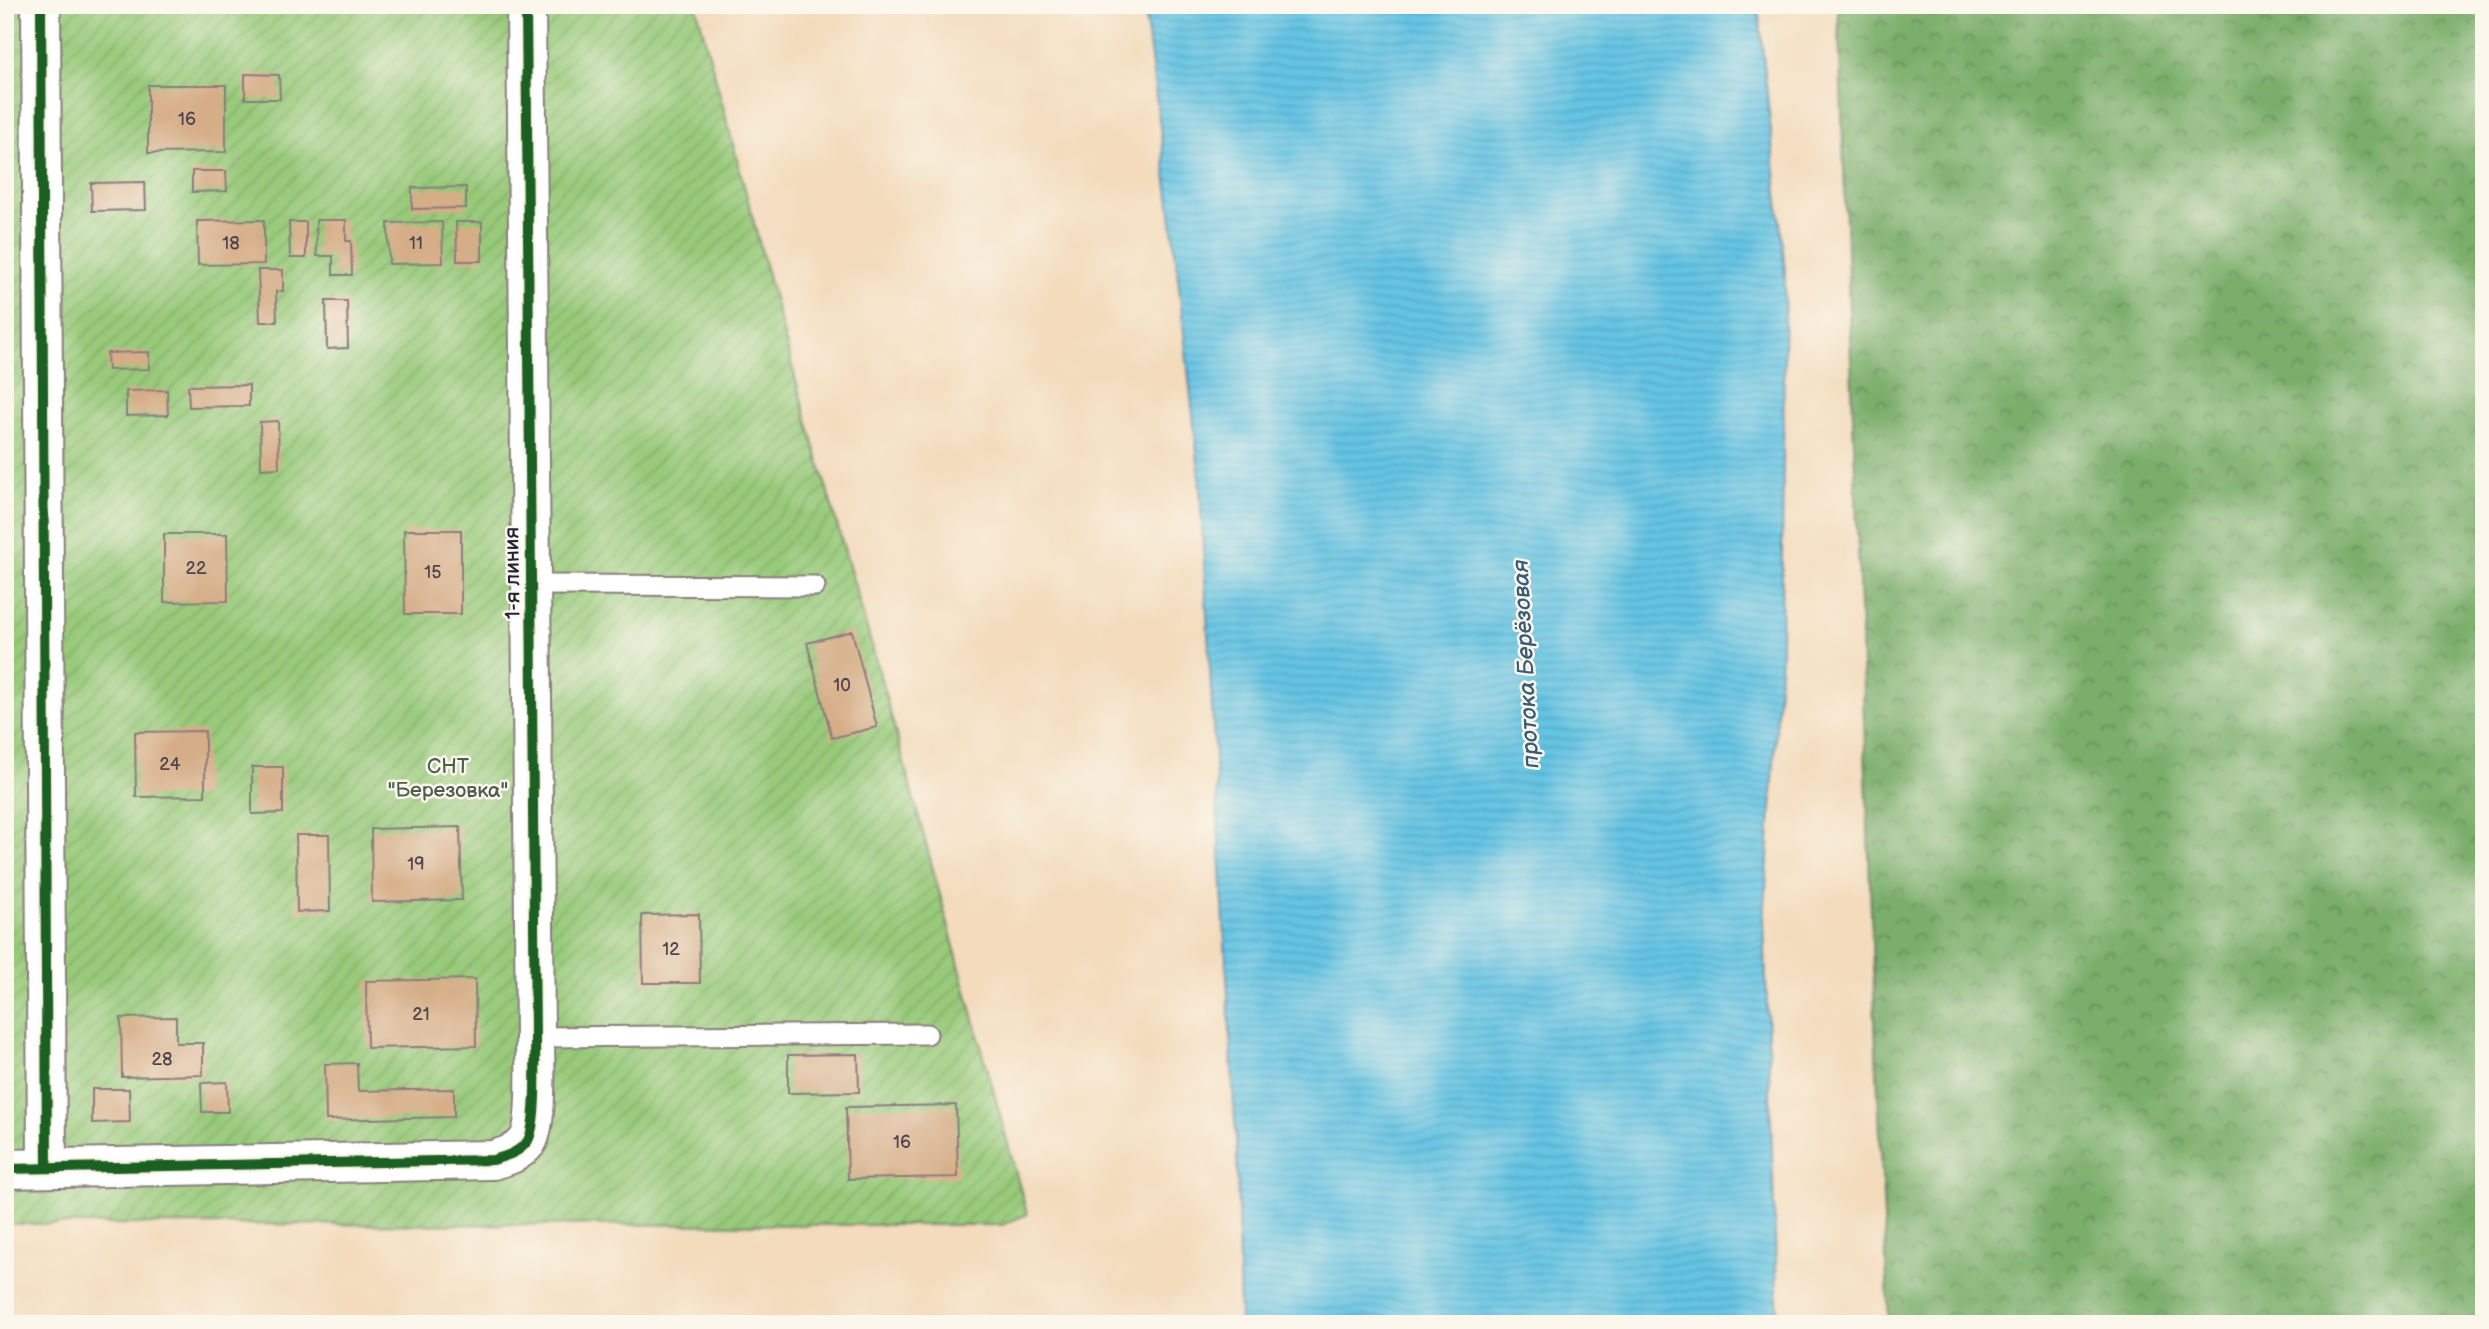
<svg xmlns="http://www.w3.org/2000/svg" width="2489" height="1329" viewBox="0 0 2489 1329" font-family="'Balsamiq Sans',sans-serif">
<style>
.forest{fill:url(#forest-crowns);stroke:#4e6852;stroke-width:2}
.garden{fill:url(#garden-furrows);stroke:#5d765a;stroke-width:2}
.water{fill:url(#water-rules);stroke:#44738f;stroke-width:2}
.building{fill:#d5ad87}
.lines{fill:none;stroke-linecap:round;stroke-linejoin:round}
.service-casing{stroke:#8a7e7c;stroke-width:23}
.minor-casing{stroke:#8a7e7c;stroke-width:42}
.service{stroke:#fff;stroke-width:19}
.minor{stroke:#fff;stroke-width:38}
.cycleway-casing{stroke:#fbf7ec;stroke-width:15}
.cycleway{stroke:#1b5e20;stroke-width:10}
.labels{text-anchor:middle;stroke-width:5;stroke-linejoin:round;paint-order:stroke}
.number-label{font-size:18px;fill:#4f454e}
.street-label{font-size:21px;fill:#22223b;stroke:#fbf7ec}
.park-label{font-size:21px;fill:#4b5d51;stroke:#fbf7ec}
.water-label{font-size:23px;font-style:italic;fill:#395b76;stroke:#fbf7ec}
</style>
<defs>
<pattern id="forest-crowns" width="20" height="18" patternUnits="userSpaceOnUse" patternTransform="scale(1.75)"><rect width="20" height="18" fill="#7aae6a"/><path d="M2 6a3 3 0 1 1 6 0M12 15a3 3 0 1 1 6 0" fill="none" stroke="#648d58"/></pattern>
<pattern id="garden-furrows" width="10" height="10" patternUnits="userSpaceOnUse" patternTransform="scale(1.75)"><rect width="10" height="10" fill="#98ca7a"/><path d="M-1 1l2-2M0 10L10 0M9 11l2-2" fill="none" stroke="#83ad6a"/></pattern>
<pattern id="water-rules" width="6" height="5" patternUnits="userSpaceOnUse" patternTransform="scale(1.75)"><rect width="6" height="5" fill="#65c4e3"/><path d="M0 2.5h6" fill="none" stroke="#57a8c4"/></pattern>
</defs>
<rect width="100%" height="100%" fill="#fbf7ec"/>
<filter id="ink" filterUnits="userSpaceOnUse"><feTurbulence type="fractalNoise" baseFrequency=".0143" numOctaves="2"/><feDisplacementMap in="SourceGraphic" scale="14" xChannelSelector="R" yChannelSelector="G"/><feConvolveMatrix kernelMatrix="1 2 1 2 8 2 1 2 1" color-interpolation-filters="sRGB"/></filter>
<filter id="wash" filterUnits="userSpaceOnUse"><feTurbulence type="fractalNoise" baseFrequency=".00686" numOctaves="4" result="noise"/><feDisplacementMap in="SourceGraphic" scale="28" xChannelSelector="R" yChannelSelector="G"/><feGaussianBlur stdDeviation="1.57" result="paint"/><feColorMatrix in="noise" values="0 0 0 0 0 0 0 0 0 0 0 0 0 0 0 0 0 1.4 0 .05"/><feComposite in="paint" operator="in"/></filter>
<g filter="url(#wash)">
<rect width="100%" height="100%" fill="#f3dbbc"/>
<polygon class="forest" points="1838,5 2484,5 2484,1324 1889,1324 1876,1050"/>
<polygon class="garden" points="5,5 696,5 796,381 875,657 1027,1214 1002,1225 5,1224"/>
<polygon class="water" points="1144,5 1758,5 1785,270 1781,652 1764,921 1778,1324 1240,1324 1237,1159 1199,471 1170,204"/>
<g id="blocks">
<g class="building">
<polygon points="245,74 279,75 280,99 245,99"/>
<polygon points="148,85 226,85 226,152 148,153"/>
<polygon points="192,171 226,171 227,191 192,192"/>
<polygon points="145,182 146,210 92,211 91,183"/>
<polygon points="466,187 466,208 412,209 412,188"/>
<polygon points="264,220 264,264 198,265 197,221"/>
<polygon points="316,220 346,220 346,241 351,241 352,275 333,275 333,256 317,256"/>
<polygon points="289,222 306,222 306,258 290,258"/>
<polygon points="442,222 443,263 389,264 388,223"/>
<polygon points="456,222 482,222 482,261 457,261"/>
<polygon points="258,270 283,270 283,291 276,291 277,322 260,322"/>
<polygon points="326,301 347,301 348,348 327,349"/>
<polygon points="149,352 149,369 108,370 107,353"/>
<polygon points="249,385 249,406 189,407 188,386"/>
<polygon points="167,390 168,415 126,416 126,391"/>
<polygon points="278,421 279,468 261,469 260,422"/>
<polygon points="404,530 461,530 461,614 405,614"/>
<polygon points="164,534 227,534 228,601 164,602"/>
<polygon points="852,631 877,727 832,738 807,643"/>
<polygon points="205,731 205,796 136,797 135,732"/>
<polygon points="252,767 283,767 283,813 252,814"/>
<polygon points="460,827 462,900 372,902 371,829"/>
<polygon points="296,835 329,835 330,911 297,912"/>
<polygon points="699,914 700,983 643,983 642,915"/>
<polygon points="475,979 476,1046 367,1048 366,981"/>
<polygon points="176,1017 176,1043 203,1043 203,1075 122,1077 121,1018"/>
<polygon points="858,1054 859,1092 788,1093 788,1055"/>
<polygon points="357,1063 358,1091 454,1089 454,1117 326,1120 325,1064"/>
<polygon points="227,1082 228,1112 202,1112 201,1083"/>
<polygon points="92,1089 129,1089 130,1122 92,1123"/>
<polygon points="956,1105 958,1177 848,1179 846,1107"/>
</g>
</g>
</g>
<g filter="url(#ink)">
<use href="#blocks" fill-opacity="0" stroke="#8a7e7c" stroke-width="2"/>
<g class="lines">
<defs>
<g id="service">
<polyline points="531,585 815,586"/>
<polyline points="535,1037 927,1034"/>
</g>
<g id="minor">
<polyline points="41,5 47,1168"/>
<path d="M5,1169L493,1160C506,1156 518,1153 527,1142C538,1127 535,1059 535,1037L526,5"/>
</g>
</defs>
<use href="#service" class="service-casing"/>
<use href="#minor" class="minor-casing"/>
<use href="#service" class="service"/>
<use href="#minor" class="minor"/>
<defs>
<g id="cycleway">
<polyline points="41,5 47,1168"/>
<path d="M5,1169L493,1160C506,1156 518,1153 527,1142C538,1127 535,1059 535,1037L526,5"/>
</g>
</defs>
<use href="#cycleway" class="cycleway-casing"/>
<use href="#cycleway" class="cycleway"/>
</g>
</g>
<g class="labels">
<g class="number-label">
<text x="187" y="125">16</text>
<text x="231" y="249">18</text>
<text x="416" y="249">11</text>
<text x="196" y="574">22</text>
<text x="433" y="578">15</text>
<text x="842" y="691">10</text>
<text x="170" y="770">24</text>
<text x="416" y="870">19</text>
<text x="671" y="955">12</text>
<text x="421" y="1020">21</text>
<text x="162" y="1065">28</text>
<text x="902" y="1148">16</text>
</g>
<g class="street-label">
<text transform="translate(512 573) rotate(-91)" y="7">1-я линия</text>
</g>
<g class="park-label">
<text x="448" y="773">СНТ<tspan x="448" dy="24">"Березовка"</tspan></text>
</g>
<g class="water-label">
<text transform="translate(1525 664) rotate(-93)" y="8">протока Берёзовая</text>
</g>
</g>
<rect width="2489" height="1329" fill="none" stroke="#fbf7ec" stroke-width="28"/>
</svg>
